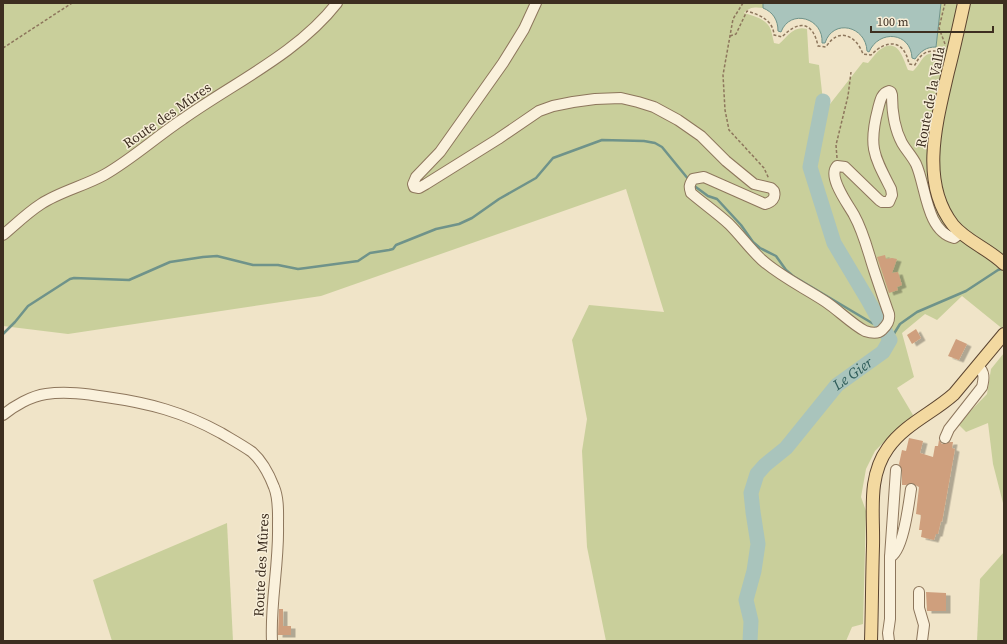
<svg xmlns="http://www.w3.org/2000/svg" width="1007" height="644" viewBox="0 0 1007 644" font-family="'Source Serif 4',serif">
<style>
.green{fill:#c9cf9b}
.water{fill:#a9c4bc;stroke:#6f938a}
.lines{fill:none;stroke-linecap:round;stroke-linejoin:round}
.stream{stroke:#6f938a;stroke-width:2.5}
.river{stroke:#a9c4bc;stroke-width:15}
.building{fill:#cf9f7d;filter:url(#shadow)}
.minor-casing{stroke:#8d765c;stroke-width:12}
.major-casing{stroke:#5b4430;stroke-width:14}
.path{stroke:#8d765c;stroke-width:1.5;stroke-dasharray:3 2;stroke-linecap:butt}
.minor{stroke:#faf1dc;stroke-width:10}
.major{stroke:#f3d9a0;stroke-width:12}
.labels{text-anchor:middle;stroke-width:3;stroke-linejoin:round;paint-order:stroke}
.street-label{font-size:14px;fill:#3d2e20;stroke:#f7eed8}
.water-label{font-size:15px;font-style:italic;fill:#2f5d5a;stroke:#f7eed8}
</style>
<defs>
<filter id="shadow"><feDropShadow dx="4.5" dy="2.5" stdDeviation="0" flood-color="#0004"/></filter>
</defs>
<rect width="100%" height="100%" fill="#f0e4c8"/>
<g class="green">
<path d="M3,3H763V8C755,7 749,7 744,13C754,16 767,19 771,30C772,34 773,39 774,43L779,44C788,36 794,25 807,29L809,63L819,65L823,101L830,104L863,62L868,63C872,59 876,52 881,49C898,37 903,58 908,70L913,71C924,61 921,50 941,54L940,49L936,47L941,3H1004V330L962,296L937,320L925,314L902,333L914,377L897,388L913,415L892,434L875,451L866,469L861,497L866,511L863,624L852,627L846,641H606L587,547L582,451L587,419L572,340L589,305L664,312L626,189L321,296L68,334L3,326Z"/>
<polygon points="1004,353 1004,507 993,464 988,423 966,432 958,424 987,394 991,369"/>
<polygon points="227,523 233,641 112,641 93,580"/>
<polygon points="1004,552 1004,641 977,641 980,579"/>
</g>
<path class="water" d="M763,3H941L936,47C926,47 921,51 915,59L912,58C911,32 879,29 869,52L867,51C866,26 833,18 825,43H822C824,18 790,8 781,32L778,31C778,20 773,12 763,8Z"/>
<g class="lines">
<g class="stream">
<polyline points="693,185 708,196 717,199 741,225 753,242 760,248 776,256 786,270 793,276 872,323 881,326"/>
<polyline points="3,334 15,322 28,306 70,279 74,278 129,280 170,262 203,257 217,256 253,265 278,265 298,269 306,268 358,261 370,253 389,250 393,249 396,245 436,229 459,224 472,218 499,199 536,178 553,158 602,140 644,141 655,143 662,147 689,180"/>
<polyline points="890,340 900,324 917,312 966,291 998,270 1004,268"/>
</g>
<path class="river" id="s1" d="M750,641L751,621L746,600L754,571L758,544L753,512L751,493L757,474L765,465L786,448L837,385L883,352L890,340L868,300L834,243L810,167L823,101"/>
</g>
<g class="building">
<polygon points="885,255 886,259 892,258 897,259 892,273 898,272 902,285 897,287 898,290 889,293 877,257"/>
<polygon points="916,329 921,338 912,344 907,335"/>
<polygon points="956,339 967,344 959,360 948,356"/>
<polygon points="909,438 923,441 920,453 933,457 935,446 938,446 939,440 942,444 945,444 950,442 953,442 952,448 955,449 942,522 941,521 938,534 936,534 934,540 921,537 922,530 919,530 921,515 916,514 919,487 912,483 906,485 902,485 902,470 899,464 902,450 906,451"/>
<polygon points="926,592 946,593 946,611 927,611"/>
<polygon points="279,609 283,609 283,626 291,626 291,635 278,635"/>
</g>
<g class="lines">
<defs>
<g id="minor">
<path d="M536,3L524,29L503,63L440,152L416,177L413,184L414,187L419,188L426,184L498,139L539,111L553,106L573,102L595,99L621,98L638,102L654,107L678,120L701,136L726,161L754,184L771,188L774,191C776,198 772,202 765,204L704,177L693,179C689,185 689,187 691,193C704,204 717,213 729,224C741,236 750,249 762,260C781,277 805,288 826,302C838,310 853,325 865,331C871,333 878,334 882,330C887,325 890,321 889,314C884,300 879,285 874,270C868,252 864,233 854,215C848,204 827,177 837,166L845,167L879,200L882,202H889L892,195L891,189C874,156 868,147 878,109C880,102 881,93 889,91L891,92L892,95C892,112 894,128 902,143C906,150 912,156 916,164C926,186 926,231 954,238L961,233"/>
<path d="M3,235C15,225 27,213 41,204C59,192 84,186 104,175C132,159 156,137 183,119C235,82 297,54 337,3"/>
<path d="M3,415C14,406 31,396 46,394C66,391 87,394 106,397C149,403 183,412 221,433C231,439 242,445 252,452C262,461 269,474 274,487C279,499 278,514 278,526C279,565 270,603 272,641"/>
<path d="M945,438L949,429L982,387C984,379 985,372 978,366"/>
<path d="M890,557C903,553 909,502 911,489"/>
<polyline points="919,592 919,608 924,625 922,641"/>
<polyline points="889,641 888,633 890,619 890,557 896,470"/>
</g>
<g id="major">
<path d="M964,3C959,26 954,49 948,72C937,120 919,182 953,225C966,241 989,249 1004,264"/>
<path d="M871,641C872,609 872,578 873,546C874,513 867,477 888,448C905,424 933,413 954,394L1004,334"/>
</g>
</defs>
<use href="#minor" class="minor-casing"/>
<use href="#major" class="major-casing"/>
<g class="path">
<polyline points="743,3 733,19 723,75 725,110 729,130 764,168 769,179"/>
<path d="M730,36L736,34L747,11C760,15 773,20 774,35L782,37C798,20 813,21 818,46L826,47C838,27 856,35 863,54L871,55C887,39 904,39 909,64L915,65C921,52 929,49 943,52"/>
<polyline points="945,44 939,28 945,3"/>
<polyline points="3,48 72,3"/>
<polyline points="837,158 836,145 848,96 851,72"/>
</g>
<use href="#minor" class="minor"/>
<use href="#major" class="major"/>
</g>
<g class="labels">
<g class="street-label">
<text transform="translate(930 97) rotate(-79)" y="5">Route de la Valla</text>
<text transform="translate(167 115) rotate(-35)" y="5">Route des Mûres</text>
<text transform="translate(261 565) rotate(-87)" y="5">Route des Mûres</text>
</g>
<g class="water-label">
<text dy="5" stroke="none"><textPath href="#s1" startOffset="310">Le Gier</textPath></text>
</g>
</g>
<rect width="1007" height="644" fill="none" stroke="#3d2e20" stroke-width="8"/>
<path d="M871 26v6h122v-6" fill="none" stroke="#3d2e20" stroke-width="2"/>
<text x="877" y="26" font-size="12" fill="#3d2e20" stroke="#f7eed8" stroke-width="3" paint-order="stroke">100 m</text>
</svg>
